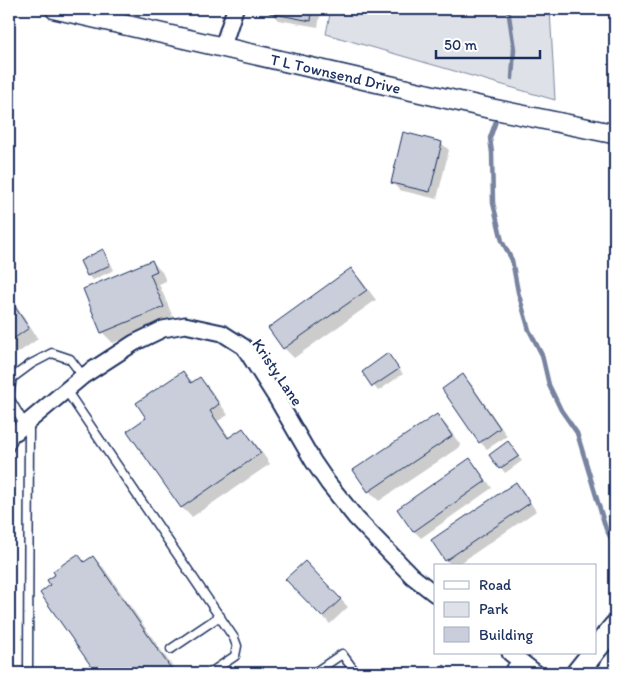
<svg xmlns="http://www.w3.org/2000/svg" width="624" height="682" viewBox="0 0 624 682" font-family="Itim,sans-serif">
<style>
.green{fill:#dee1e7;stroke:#7c88a2}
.shadow{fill:#0003}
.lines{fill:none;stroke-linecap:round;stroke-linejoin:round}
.stream{stroke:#77839f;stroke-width:4.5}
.building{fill:#caceda;stroke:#1b2f5e}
.service-casing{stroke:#1b2f5e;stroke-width:11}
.minor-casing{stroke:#1b2f5e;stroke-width:19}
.tertiary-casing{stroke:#1b2f5e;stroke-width:22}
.secondary-casing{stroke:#1b2f5e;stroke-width:25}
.service{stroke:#fff;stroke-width:8}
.minor{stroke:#fff;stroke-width:15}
.tertiary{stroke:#fff;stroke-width:19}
.secondary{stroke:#fff;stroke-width:21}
.labels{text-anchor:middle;stroke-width:5;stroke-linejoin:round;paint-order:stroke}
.street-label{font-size:16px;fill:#1b2f5e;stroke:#fff}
</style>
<rect width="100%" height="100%" fill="#fff"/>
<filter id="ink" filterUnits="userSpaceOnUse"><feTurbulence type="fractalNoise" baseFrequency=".02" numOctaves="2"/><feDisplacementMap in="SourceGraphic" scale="10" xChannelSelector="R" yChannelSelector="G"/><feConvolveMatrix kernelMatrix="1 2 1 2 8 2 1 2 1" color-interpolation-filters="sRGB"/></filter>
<g filter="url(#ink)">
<polygon class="green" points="331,9 550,9 555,100 326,34"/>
<g class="shadow">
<polygon points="267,9 323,9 322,16 320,16 318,27 278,20"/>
<polygon points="441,143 449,150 437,199 399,190 392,182"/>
<polygon points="102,251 107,256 114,270 93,280 88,276 81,261"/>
<polygon points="152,262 162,272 166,281 159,284 173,317 113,343 103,333 85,290"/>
<polygon points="351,270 361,280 376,300 294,358 284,348 270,328"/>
<polygon points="9,295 38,339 9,359"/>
<polygon points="388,355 403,374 378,391 363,372"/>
<polygon points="183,372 193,382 200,379 210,389 228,415 218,421 230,438 243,430 253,440 270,464 192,517 182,508 129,431 148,418"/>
<polygon points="463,376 471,384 507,436 487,449 480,442"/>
<polygon points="437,416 447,426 461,446 379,501 369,491"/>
<polygon points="508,443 522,461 505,473 491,455"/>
<polygon points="470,459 477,467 492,488 421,538 414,531"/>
<polygon points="515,484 523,491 536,511 456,566 452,566 446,560"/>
<polygon points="9,499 10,500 10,561 9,561"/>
<polygon points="78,555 85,563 93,557 103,567 177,673 98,673 42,593 52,586"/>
<polygon points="305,562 348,607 330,624 287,579"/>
</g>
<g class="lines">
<g class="stream">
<polyline points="508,9 514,49 512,78"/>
<polyline points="496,121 490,138 492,153 493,203 502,241 512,260 518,292 529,330 542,355 549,385 561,410 577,433 606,529 615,546"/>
</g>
</g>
<g class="building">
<polygon points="266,9 315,9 312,9 311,21 269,13 269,11 266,11"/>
<polygon points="403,132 442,142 430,192 391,183"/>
<polygon points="103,249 110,265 87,276 80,261"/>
<polygon points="152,260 157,271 150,274 164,307 101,333 83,289"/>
<polygon points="351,268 367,290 283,349 268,328"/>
<polygon points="9,298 29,328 9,342"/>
<polygon points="388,353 399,369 372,387 362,372"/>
<polygon points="183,371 191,383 200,377 219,404 210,411 228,438 243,428 261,453 181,508 127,431 146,418 136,403"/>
<polygon points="463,374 500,428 479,443 442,389"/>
<polygon points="437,414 452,436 368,492 353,470"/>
<polygon points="508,441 519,456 499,469 489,455"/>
<polygon points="470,458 486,481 413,532 397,509"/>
<polygon points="516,482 530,503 445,561 431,540"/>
<polygon points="78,554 84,562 93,556 172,670 167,673 96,673 40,593 50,585 47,580 55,575 53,571"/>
<polygon points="305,561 341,599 322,617 285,579"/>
<polygon points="444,665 454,673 437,673"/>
</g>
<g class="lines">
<defs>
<g id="service">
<polyline points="66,390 234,638 237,646 235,656 210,673"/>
<polyline points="9,395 12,378 31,364 52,353 70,359 83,376"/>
<polyline points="9,398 25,425"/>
<polyline points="9,448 16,432"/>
<polyline points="171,649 220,616"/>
<polyline points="28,673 29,421"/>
<polyline points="314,673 342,654 356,673"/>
<polyline points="507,673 518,659"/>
</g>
<g id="minor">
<polyline points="223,46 235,9"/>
<polyline points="16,432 83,376 134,343 163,329 185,325 222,333 244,347 277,399 313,461 328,483 356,518 412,576 435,594"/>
<polyline points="510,653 536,673"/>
</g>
<g id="tertiary">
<path id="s1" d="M55,9L488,108L615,134"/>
</g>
<g id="secondary">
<polyline points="595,650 615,626"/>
<polyline points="577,673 593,653"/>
</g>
</defs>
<use href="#service" class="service-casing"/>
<use href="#minor" class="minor-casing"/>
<use href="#tertiary" class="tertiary-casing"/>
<use href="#secondary" class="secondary-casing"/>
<use href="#service" class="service"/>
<use href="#minor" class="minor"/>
<use href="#tertiary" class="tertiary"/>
<use href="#secondary" class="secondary"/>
</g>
</g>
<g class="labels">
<g class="street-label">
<text dy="6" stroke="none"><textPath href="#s1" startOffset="288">T L Townsend Drive</textPath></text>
<text transform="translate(278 372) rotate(56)" y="6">Kristy Lane</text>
</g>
</g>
<rect width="624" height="682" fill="none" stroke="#fff" stroke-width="30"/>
<rect x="15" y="15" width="594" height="652" fill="none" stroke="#1b2f5e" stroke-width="2" filter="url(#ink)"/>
<rect x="434" y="564" width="162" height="90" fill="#ffffff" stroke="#a4acbf"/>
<rect x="444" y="581" width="25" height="8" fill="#ffffff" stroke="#a4acbf"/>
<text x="479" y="590" font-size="15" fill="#1b2f5e">Road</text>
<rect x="444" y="602" width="25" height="15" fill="#dee1e7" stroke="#a4acbf"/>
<text x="479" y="614" font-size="15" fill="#1b2f5e">Park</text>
<rect x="444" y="627" width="25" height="15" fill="#caceda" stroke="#a4acbf"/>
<text x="479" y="640" font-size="15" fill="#1b2f5e">Building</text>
<path d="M436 50v8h104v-8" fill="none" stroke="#1b2f5e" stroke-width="2.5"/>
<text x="444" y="50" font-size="15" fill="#1b2f5e" stroke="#ffffff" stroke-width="4" paint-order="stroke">50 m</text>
</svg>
